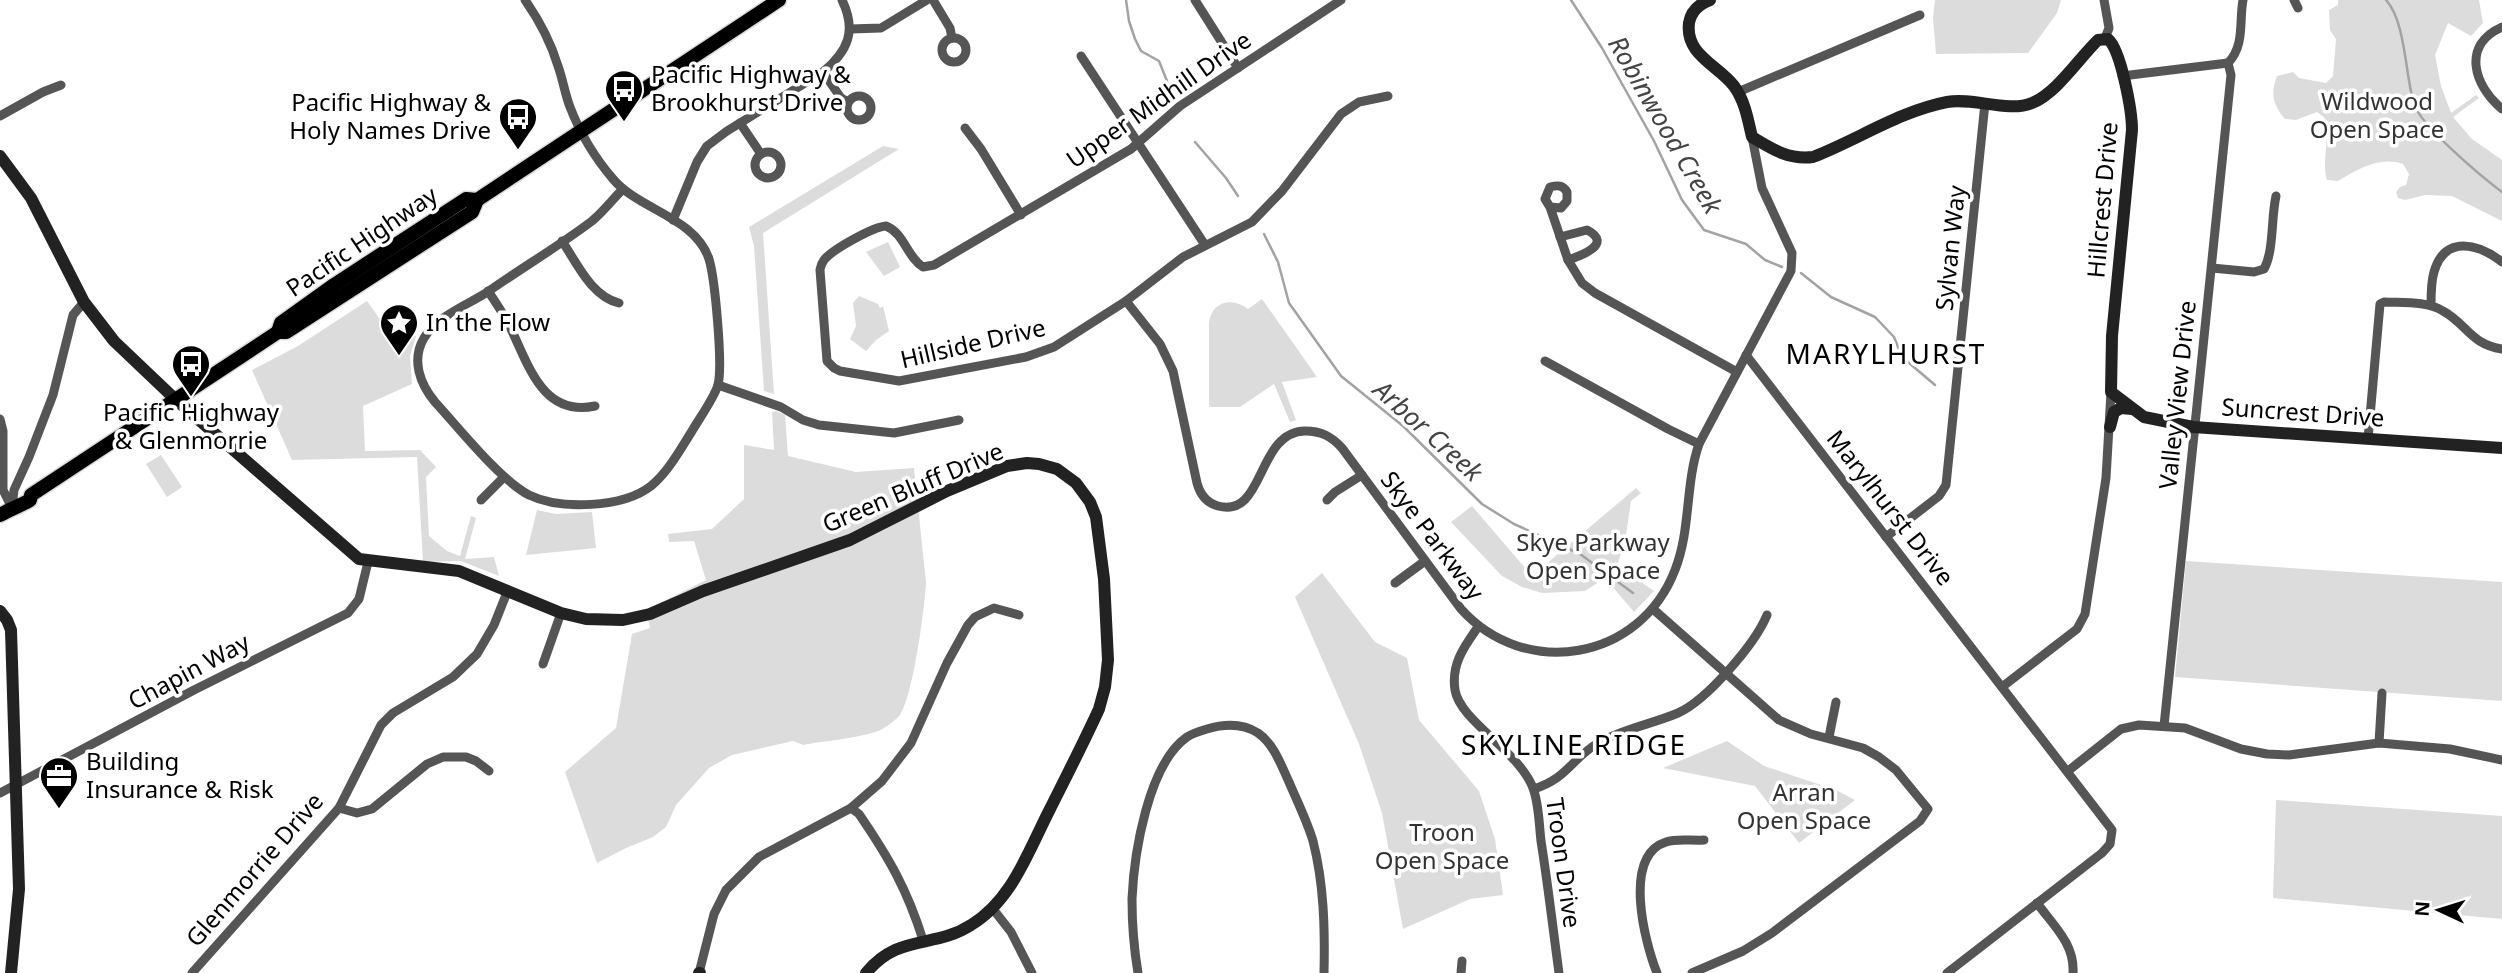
<svg xmlns="http://www.w3.org/2000/svg" width="2502" height="973" viewBox="0 0 2502 973" font-family="'Noto Sans',sans-serif">
<style>
.green{fill:#dcdcdc}
.lines{fill:none;stroke-linecap:round;stroke-linejoin:round}
.stream{stroke:#a3a3a3;stroke-width:2.5}
.primary-casing{stroke:#dbdbdb;stroke-width:17}
.street{stroke:#555;stroke-width:9}
.secondary{stroke:#222;stroke-width:12}
.primary{stroke:#000;stroke-width:14}
.labels{text-anchor:middle;stroke-width:7;stroke-linejoin:round;paint-order:stroke}
.poi-label{font-size:24px;fill:#000;stroke:#fff;text-anchor:start}
.street-label{font-size:24px;fill:#000;stroke:#fff}
.park-label{font-size:24px;fill:#333;stroke:#fff}
.water-label{font-size:26px;font-style:italic;fill:#444;stroke:#fff}
.quarter-label{font-size:28px;letter-spacing:2px;fill:#000;stroke:#fff}
</style>
<rect width="100%" height="100%" fill="#fff"/>
<g class="green">
<polygon points="1935,0 2061,0 2057,13 2028,53 1936,54 1933,18"/>
<path d="M2338,0H2479L2483,23L2471,36L2448,23L2435,55L2441,86L2451,113L2476,95L2479,98L2453,117L2472,139L2502,160V221L2452,196L2425,195L2405,200L2398,198L2396,192L2400,187L2406,185L2409,174L2403,164C2379,156 2358,169 2338,181L2327,180C2321,160 2331,140 2324,117L2317,112L2296,120L2285,119C2273,105 2270,94 2277,76L2293,72L2299,78L2326,83L2333,76L2336,39L2330,30L2329,10L2338,5Z"/>
<polygon points="883,146 899,149 763,233 774,394 764,391 754,246 749,227"/>
<polygon points="888,242 900,267 884,276 866,252"/>
<polygon points="859,296 878,304 880,308 883,306 889,331 876,340 866,351 850,339 856,326 853,303"/>
<path d="M1262,299L1317,377L1282,382L1296,420L1290,422L1274,384L1240,407H1209V323C1211,302 1232,296 1248,309Z"/>
<polygon points="367,301 379,318 416,336 410,356 412,384 363,406 365,451 420,450 436,467 426,477 429,536 447,551 460,556 471,516 476,518 465,559 494,557 499,576 461,561 423,562 417,457 292,460 252,370 298,346"/>
<path d="M776,411L785,415L788,456L856,472L914,468L926,582C925,607 913,696 900,715C896,720 884,729 878,731C860,738 823,741 803,745L793,741L732,755L709,768L676,805L666,827L653,837L626,848L597,863L565,772L616,728L632,634L650,628L646,610L706,580L694,541L669,542L668,534L712,529L744,499V445L774,450L772,412Z"/>
<polygon points="161,455 182,487 167,497 146,464"/>
<polygon points="1636,488 1641,493 1631,501 1625,542 1617,565 1654,591 1634,612 1605,578 1585,591 1542,593 1522,587 1502,576 1451,522 1472,506 1532,576"/>
<polygon points="537,510 556,514 592,512 596,548 526,555"/>
<polygon points="2186,561 2502,582 2502,701 2175,677"/>
<polygon points="1322,573 1375,642 1407,658 1419,720 1479,791 1495,839 1503,895 1470,899 1403,929 1382,813 1359,744 1295,597"/>
<polygon points="1727,741 1764,766 1836,790 1855,800 1799,843 1755,786 1663,768"/>
<polygon points="2276,800 2502,816 2502,919 2273,898"/>
</g>
<g class="lines">
<g class="stream">
<polyline points="1126,0 1129,21 1135,39 1141,51 1159,61 1167,81"/>
<polyline points="1571,0 1602,48 1654,141 1682,200 1704,230 1746,244 1765,260 1782,267"/>
<path d="M2386,0C2406,22 2405,75 2414,104C2421,126 2482,177 2502,192"/>
<polyline points="1195,142 1226,178 1238,196"/>
<polyline points="1264,234 1278,262 1289,303 1341,376 1403,426 1482,504 1514,524 1580,554 1633,593"/>
<polyline points="1801,273 1831,297 1875,317 1894,337 1902,357 1935,385"/>
</g>
<defs>
<g id="primary">
<polyline points="278,332 281,323 334,285 466,199 477,200"/>
<path d="M0,515C10,509 20,506 30,500L31,495L278,332H286L472,212L477,200L779,0"/>
</g>
</defs>
<use href="#primary" class="primary-casing"/>
<g class="street">
<path d="M525,0C539,20 551,43 558,66C563,80 565,94 570,107C580,133 595,158 613,179C639,210 695,217 709,259C715,279 723,365 718,385C714,398 699,419 692,431C680,450 668,472 651,486C623,508 560,510 529,495C500,480 458,427 435,402C420,384 411,360 424,338C438,315 468,305 489,291C523,267 559,246 592,221C603,212 612,200 622,190"/>
<polyline points="933,0 950,28 952,38"/>
<polyline points="1195,0 1238,68"/>
<path d="M1341,0L1180,106L1131,149L934,265L923,267C907,257 904,233 886,226C873,227 833,249 824,260C821,264 821,265 820,270L827,361L834,368L840,371L899,381L1026,357L1054,347L1126,301L1183,257L1252,222L1282,191L1341,114L1359,102L1388,96"/>
<polyline points="2104,0 2109,28 2105,38"/>
<polyline points="2294,0 2298,8"/>
<path d="M2502,27C2461,45 2474,86 2502,109"/>
<polyline points="850,29 881,28 927,0"/>
<circle cx="954" cy="50" r="12"/>
<polyline points="1081,56 1205,245"/>
<path d="M2228,63C2245,46 2239,21 2243,0"/>
<polyline points="823,72 841,98 848,102"/>
<polyline points="2122,76 2228,63"/>
<polyline points="1738,92 1920,15"/>
<circle cx="859" cy="108" r="12"/>
<polyline points="0,116 43,92 61,85"/>
<polyline points="740,123 761,154"/>
<polyline points="965,128 981,149 1021,215"/>
<circle cx="768" cy="165" r="13"/>
<path d="M1550,207L1561,208L1567,201V192C1563,185 1558,185 1550,187L1545,199L1550,207L1568,260L1582,283L1595,293L1737,372"/>
<path d="M673,220L697,162L707,146L727,131L823,72C848,51 857,31 842,0"/>
<path d="M1560,237L1587,230C1614,244 1580,256 1568,260"/>
<path d="M562,241C577,263 591,296 619,303"/>
<path d="M2212,268L2254,272L2264,269C2274,251 2271,218 2276,196"/>
<path d="M488,291C496,303 505,316 511,329C529,366 543,417 595,406"/>
<path d="M1126,301L1160,344L1173,371L1197,483C1200,494 1207,503 1218,506C1265,519 1256,432 1305,431C1321,431 1331,436 1342,448L1461,609C1525,680 1640,661 1675,570C1691,530 1685,484 1699,444L1791,271L1792,253L1762,188L1752,137"/>
<path d="M2431,305C2431,294 2431,282 2434,272C2445,234 2479,244 2502,262"/>
<polyline points="1746,355 2112,830 2110,844 2102,853 1947,973"/>
<polyline points="1545,361 1668,429 1699,444"/>
<polyline points="718,385 781,407 803,420 819,425 894,433 959,420"/>
<polyline points="0,419 3,431 3,490 11,506"/>
<path d="M2368,439L2380,304L2384,302C2403,303 2427,301 2443,311C2467,324 2470,344 2502,349"/>
<polyline points="481,500 504,477"/>
<polyline points="1327,500 1335,492 1362,475"/>
<polyline points="12,507 14,490 29,457 53,395 73,315 84,302"/>
<polyline points="1886,537 1939,496 1946,485 1985,103"/>
<polyline points="1395,583 1425,561"/>
<polyline points="1653,609 1779,720 1811,734 1863,748 1879,757 1896,770 1928,809 1920,821 1772,933 1743,951 1692,973"/>
<path d="M1478,627C1464,647 1451,664 1455,690C1460,721 1518,750 1533,788C1539,804 1539,824 1541,841C1548,885 1553,929 1559,973"/>
<polyline points="543,664 561,613"/>
<polyline points="2002,687 2077,629 2085,614 2106,478 2111,392"/>
<path d="M2164,726C2185,509 2210,292 2231,75L2228,63"/>
<polyline points="1829,737 1836,702"/>
<polyline points="2379,743 2382,693"/>
<polyline points="2068,771 2121,729 2139,725 2185,728 2241,749 2267,754 2289,755 2379,743 2450,749 2502,760"/>
<path d="M1534,789C1568,778 1571,759 1598,743C1623,729 1652,724 1678,713C1707,700 1755,644 1767,615"/>
<polyline points="0,793 194,690 348,613 359,599 368,562"/>
<polyline points="339,808 357,813 372,809 427,764 443,757 466,757 476,761 489,771"/>
<path d="M851,808L859,814C889,858 907,889 923,940"/>
<path d="M2037,903C2053,925 2075,944 2073,973"/>
<polyline points="993,909 1011,932 1032,973"/>
<polyline points="192,973 339,808 381,725 393,713 453,677 477,654 494,625 508,590"/>
<polyline points="699,973 714,914 726,890 759,857 851,808 882,781 911,743 947,663 968,625 975,617 994,608 1019,615"/>
<path d="M1138,973C1134,949 1132,924 1132,899C1134,854 1148,764 1187,737C1193,733 1200,731 1207,729C1224,724 1242,723 1258,733C1274,744 1281,765 1289,782C1297,801 1307,821 1313,841C1324,884 1325,929 1324,973"/>
<polyline points="1461,973 1462,961"/>
<path d="M1657,973C1645,943 1622,856 1666,842C1677,838 1692,841 1704,840"/>
</g>
<g class="secondary">
<path d="M1710,0C1699,4 1691,11 1689,23C1685,55 1718,65 1734,86C1745,101 1748,120 1752,137C1772,149 1788,160 1813,157C1857,140 1900,111 1947,102C1973,97 2008,113 2032,103C2057,93 2079,58 2098,40L2108,39C2121,50 2132,111 2132,130L2112,336L2111,392L2144,417L2193,427L2502,448"/>
<path d="M0,156L31,198L84,302L114,341L175,399L359,559L459,571L561,613L586,619L623,620L650,614L703,591L850,540L947,491L1007,466L1027,463L1039,464L1057,469L1076,483L1090,502L1096,517L1104,579L1108,660L1105,687L1099,709C1083,744 1066,777 1049,811C1028,852 1012,900 971,925C934,949 899,933 866,973"/>
<polyline points="2110,427 2114,412 2121,408 2132,409"/>
<polyline points="0,611 7,620 11,630 19,889 11,973"/>
<polyline points="699,973 700,973"/>
</g>
<use href="#primary" class="primary"/>
</g>
<defs>
<symbol id="bus-pin" viewBox="-11 -11 22 30"><path d="M0 17L-7.5 6A9.5 9.5 0 1 1 7.5 6Z" fill="#000" stroke="#fff"/><path d="M-5-6H5V4H4V6H2V4H-2V6H-4V4H-5ZM-3.5-4V0h7V-4ZM-3.5 1.2v1.5H-2V1.2ZM2 1.2v1.5H3.5V1.2Z" fill="#fff"/></symbol>
<symbol id="sight-pin" viewBox="-11 -11 22 30"><path d="M0 17L-7.5 6A9.5 9.5 0 1 1 7.5 6Z" fill="#000" stroke="#fff"/><path d="M0-6L1.8-2.2L6-1.7L2.9 1.2L3.7 5.4L0 3.3L-3.7 5.4L-2.9 1.2L-6-1.7L-1.8-2.2Z" fill="#fff"/></symbol>
<symbol id="office-pin" viewBox="-11 -11 22 30"><path d="M0 17L-7.5 6A9.5 9.5 0 1 1 7.5 6Z" fill="#000" stroke="#fff"/><path d="M-6-3h4V-5.5h4V-3h4V5H-6ZM-1-4.5V-3h2v-1.5ZM-6 0V1H6V0Z" fill="#fff"/></symbol>
</defs>
<g fill-rule="evenodd">
<use href="#bus-pin" x="602" y="67" width="44" height="60"/>
<use href="#bus-pin" x="496" y="95" width="44" height="60"/>
<use href="#sight-pin" x="377" y="301" width="44" height="60"/>
<use href="#bus-pin" x="169" y="342" width="44" height="60"/>
<use href="#office-pin" x="37" y="754" width="44" height="60"/>
</g>
<g class="labels">
<g class="poi-label">
<text x="651" y="83">Pacific Highway &amp;<tspan x="651" dy="28">Brookhurst Drive</tspan></text>
<text x="491" y="111" text-anchor="end">Pacific Highway &amp;<tspan x="491" dy="28">Holy Names Drive</tspan></text>
<text x="426" y="331">In the Flow</text>
<text x="191" y="421" text-anchor="middle">Pacific Highway<tspan x="191" dy="28">&amp; Glenmorrie</tspan></text>
<text x="86" y="770">Building<tspan x="86" dy="28">Insurance &amp; Risk</tspan></text>
</g>
<g class="street-label">
<text transform="translate(1159 100) rotate(-35)" y="8">Upper Midhill Drive</text>
<text transform="translate(2103 200) rotate(-85)" y="8">Hillcrest Drive</text>
<text transform="translate(362 242) rotate(-34)" y="8">Pacific Highway</text>
<text transform="translate(1951 248) rotate(-84)" y="8">Sylvan Way</text>
<text transform="translate(973 344) rotate(-13)" y="8">Hillside Drive</text>
<text transform="translate(2178 395) rotate(-84)" y="8">Valley View Drive</text>
<text transform="translate(2303 413) rotate(4)" y="8">Suncrest Drive</text>
<text transform="translate(913 488) rotate(-23)" y="8">Green Bluff Drive</text>
<text transform="translate(1890 508) rotate(52)" y="8">Marylhurst Drive</text>
<text transform="translate(1432 536) rotate(53)" y="8">Skye Parkway</text>
<text transform="translate(189 672) rotate(-28)" y="8">Chapin Way</text>
<text transform="translate(1563 863) rotate(82)" y="8">Troon Drive</text>
<text transform="translate(255 870) rotate(-49)" y="8">Glenmorrie Drive</text>
</g>
<g class="park-label">
<text x="2377" y="110">Wildwood<tspan x="2377" dy="28">Open Space</tspan></text>
<text x="1593" y="551">Skye Parkway<tspan x="1593" dy="28">Open Space</tspan></text>
<text x="1804" y="801">Arran<tspan x="1804" dy="28">Open Space</tspan></text>
<text x="1442" y="841">Troon<tspan x="1442" dy="28">Open Space</tspan></text>
</g>
<g class="water-label">
<text transform="translate(1665 125) rotate(60)" y="9">Robinwood Creek</text>
<text transform="translate(1428 431) rotate(42)" y="9">Arbor Creek</text>
</g>
<g class="quarter-label">
<text x="1886" y="364">MARYLHURST</text>
<text x="1574" y="755">SKYLINE RIDGE</text>
</g>
</g>
<g transform="translate(2439 910) rotate(274)" stroke="#ffffff" stroke-width="5" paint-order="stroke">
<path d="M0-5L12 26L0 18L-12 26Z" fill="#000000"/>
<text y="-10" font-size="19" font-weight="bold" text-anchor="middle" fill="#000000">N</text>
</g>
</svg>
